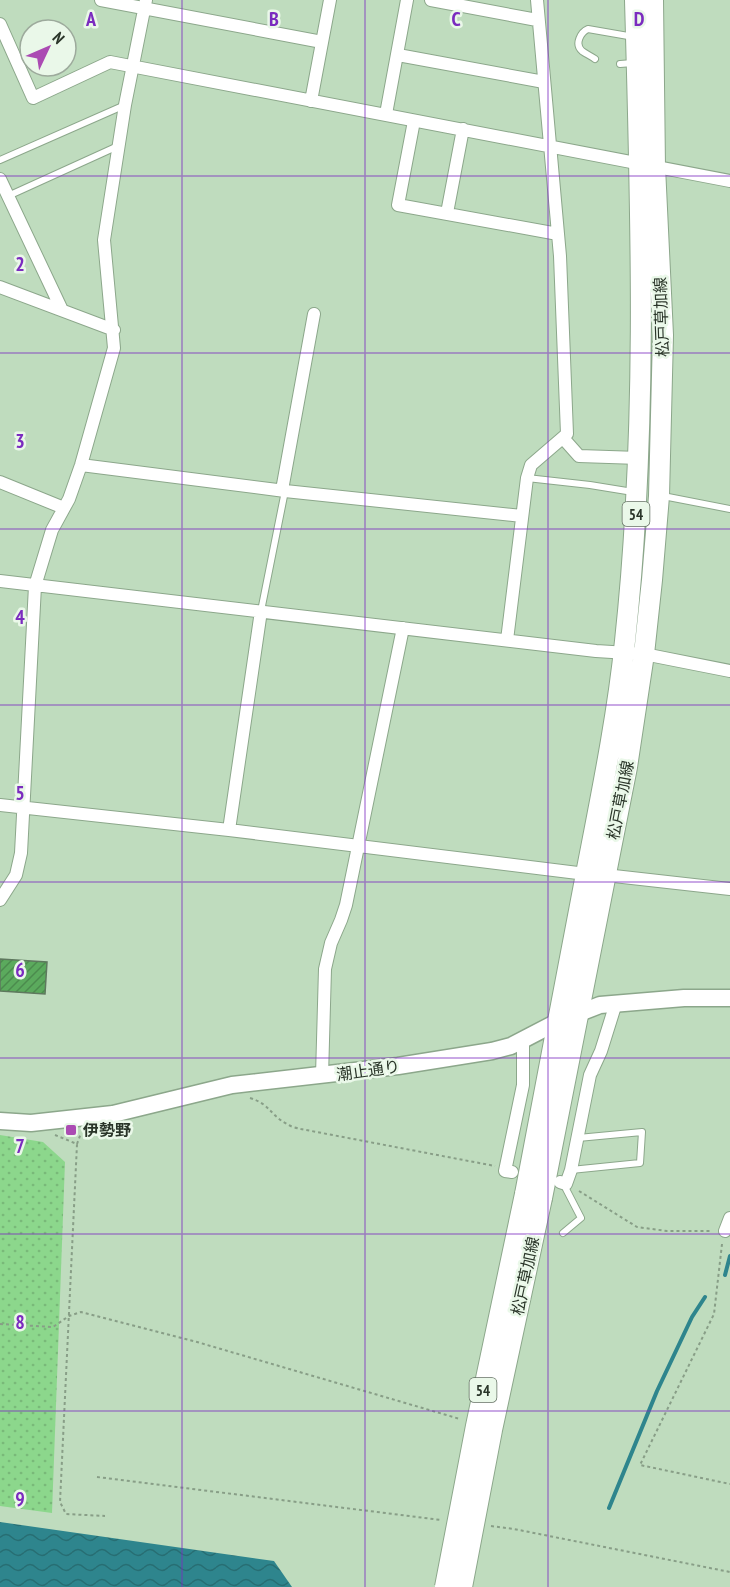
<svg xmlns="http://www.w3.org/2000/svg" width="730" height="1587" viewBox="0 0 730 1587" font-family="'PT Sans Narrow','Noto Sans JP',sans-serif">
	<defs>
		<pattern id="park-dots" width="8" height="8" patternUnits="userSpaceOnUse" patternTransform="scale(1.5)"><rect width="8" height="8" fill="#8cd78c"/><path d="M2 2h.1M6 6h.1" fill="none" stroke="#79b979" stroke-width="1.8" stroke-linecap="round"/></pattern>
		<pattern id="water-waves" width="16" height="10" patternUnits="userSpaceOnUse" patternTransform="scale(1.5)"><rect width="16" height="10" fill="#2e858d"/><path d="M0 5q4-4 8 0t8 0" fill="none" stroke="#276e73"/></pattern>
		<pattern id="building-hatch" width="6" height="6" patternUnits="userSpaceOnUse" patternTransform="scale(1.5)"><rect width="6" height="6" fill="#5baa5d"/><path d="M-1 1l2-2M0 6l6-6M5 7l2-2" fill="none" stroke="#4b8b4d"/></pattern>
	</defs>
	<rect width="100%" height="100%" fill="#bfdcbe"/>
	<path fill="url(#park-dots)" d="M0 1135 43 1142 65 1162 52 1513 0 1506Z"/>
	<path fill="url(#water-waves)" d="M0 1522 274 1561 292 1587H0Z"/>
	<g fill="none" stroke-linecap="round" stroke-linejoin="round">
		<path stroke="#2e858d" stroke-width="4" d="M725 1275 730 1256
			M609 1508 657 1391 692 1317 705 1297"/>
	</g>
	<path fill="url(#building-hatch)" stroke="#5e785e" stroke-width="1.5" d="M0 959 47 962 45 994 0 991Z"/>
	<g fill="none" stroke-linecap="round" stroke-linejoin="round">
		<defs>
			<path id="lane" d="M595 59C591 56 586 54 582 51 574 44 581 32 588 29L634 37
				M620 64 633 63
				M0 160 125 105
				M8 196 118 146
				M527 478 590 485 633 492
				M663 496 730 509
				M261 611 285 491
				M571 1170 640 1163 642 1132 578 1138
				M563 1233 581 1218 566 1189V1184"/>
			<path id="street" d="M101 0 322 42
				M431 0 537 20
				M0 24 33 98 110 62 730 181
				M398 55 544 82
				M311 101 330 0
				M386 114 407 0
				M414 121 398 205 558 234
				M0 179 62 310
				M447 213 463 129
				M0 287 114 330
				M563 438 579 456 639 458
				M81 465 285 491 522 516
				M0 482 64 508
				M282 490 314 314
				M0 581 596 651 644 654 730 671
				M507 640 527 478 531 465 567 434 560 256 537 0
				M0 805 229 830 586 874
				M229 830 261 611
				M605 875 730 889
				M0 900 16 875 21 853 35 586 52 530 69 499 81 465 114 348 104 240 125 105 146 0
				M322 1076 325 969 331 943 341 920 346 905 403 628
				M512 1172 505 1171 523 1085V1040
				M560 1182 566 1184 571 1170 590 1075 601 1051 616 1003
				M725 1231 730 1218"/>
			<path id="secondary" d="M0 1121 31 1123 113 1114 232 1085 398 1066 492 1051 511 1046 559 1021 600 1005 684 998H730"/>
			<path id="primary" d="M525 1194C546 1088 566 981 586 874 601 796 617 719 625 641 648 428 641 214 635 0
				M542 1198 627 767 644 654 652 580 659 496 663 335 655 167 653 0"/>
		</defs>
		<use href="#lane" stroke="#8ca78b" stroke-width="8"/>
		<use href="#street" stroke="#8ca78b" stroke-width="14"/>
		<use href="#secondary" stroke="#8ca78b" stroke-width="19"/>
		<use href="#primary" stroke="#8ca78b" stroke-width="22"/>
		<path stroke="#889e87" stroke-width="2" stroke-dasharray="3 3" stroke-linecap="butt" d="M250 1098C270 1104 271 1116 287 1124 291 1127 297 1128 301 1129L495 1166
			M55 1135 77 1144 60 1502 66 1514 105 1516
			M77 1144 81 1133
			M579 1191 637 1227 667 1231H712
			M722 1244 714 1314 640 1465 730 1484
			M0 1324 53 1327 69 1316 81 1312 197 1342 460 1419
			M97 1477 441 1520
			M491 1526 514 1529 730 1572"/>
		<use href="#lane" stroke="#fff" stroke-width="6"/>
		<use href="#street" stroke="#fff" stroke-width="12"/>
		<use href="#secondary" stroke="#fff" stroke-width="16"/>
		<use href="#primary" stroke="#fff" stroke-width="20"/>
		<defs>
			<path id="primary-bridge" d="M445 1587 476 1426 525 1194
				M462 1587 492 1430 542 1198"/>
		</defs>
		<use href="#primary-bridge" stroke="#8ca78b" stroke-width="22" stroke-linecap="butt"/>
		<use href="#primary-bridge" stroke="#fff" stroke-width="20"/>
	</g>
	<path fill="none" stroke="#7b2cbf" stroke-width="1.5" stroke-opacity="0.55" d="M182 0V1587M365 0V1587M548 0V1587M0 176H730M0 353H730M0 529H730M0 705H730M0 882H730M0 1058H730M0 1234H730M0 1411H730"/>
	<rect fill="#ab4bb3" stroke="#eaf8e9" stroke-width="2" x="65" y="1124" width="12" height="12" rx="3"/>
	<g text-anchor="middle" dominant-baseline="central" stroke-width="5" stroke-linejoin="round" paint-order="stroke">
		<g fill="#eaf8e9" stroke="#647063" stroke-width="1.5">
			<rect x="622.5" y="502" width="27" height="24" rx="4.5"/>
			<rect x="469.5" y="1378" width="27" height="24" rx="4.5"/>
		</g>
		<g font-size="15" font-weight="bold" fill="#2a3529">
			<text x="636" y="514">54</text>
			<text x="483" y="1390">54</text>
		</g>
		<g font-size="16" fill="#2a3529" stroke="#eaf8e9">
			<text transform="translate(661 317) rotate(-92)">松戸草加線</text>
			<text transform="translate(620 800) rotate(-79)">松戸草加線</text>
			<text transform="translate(368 1070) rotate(-8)">潮止通り</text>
			<text transform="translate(525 1276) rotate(-78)">松戸草加線</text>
		</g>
		<g font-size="16" font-weight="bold" fill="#2a3529" stroke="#eaf8e9" text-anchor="start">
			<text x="83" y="1130">伊勢野</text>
		</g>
	</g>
	<g font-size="20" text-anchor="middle" font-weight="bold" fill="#7b2cbf" stroke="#eaf8e9" stroke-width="5" stroke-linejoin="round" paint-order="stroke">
		<text x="91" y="26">A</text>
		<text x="274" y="26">B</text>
		<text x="456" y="26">C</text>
		<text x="639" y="26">D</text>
		<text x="20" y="271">2</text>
		<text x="20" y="448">3</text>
		<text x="20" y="624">4</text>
		<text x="20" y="800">5</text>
		<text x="20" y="977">6</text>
		<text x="20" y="1153">7</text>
		<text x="20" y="1329">8</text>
		<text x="20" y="1506">9</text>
	</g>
	<g transform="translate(48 48) rotate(46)"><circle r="28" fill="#eaf8e9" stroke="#9daa9c" stroke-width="1.5"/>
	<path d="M0-4.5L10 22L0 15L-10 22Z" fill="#ab4bb3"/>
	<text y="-9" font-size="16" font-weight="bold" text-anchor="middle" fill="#2a3529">N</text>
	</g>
</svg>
